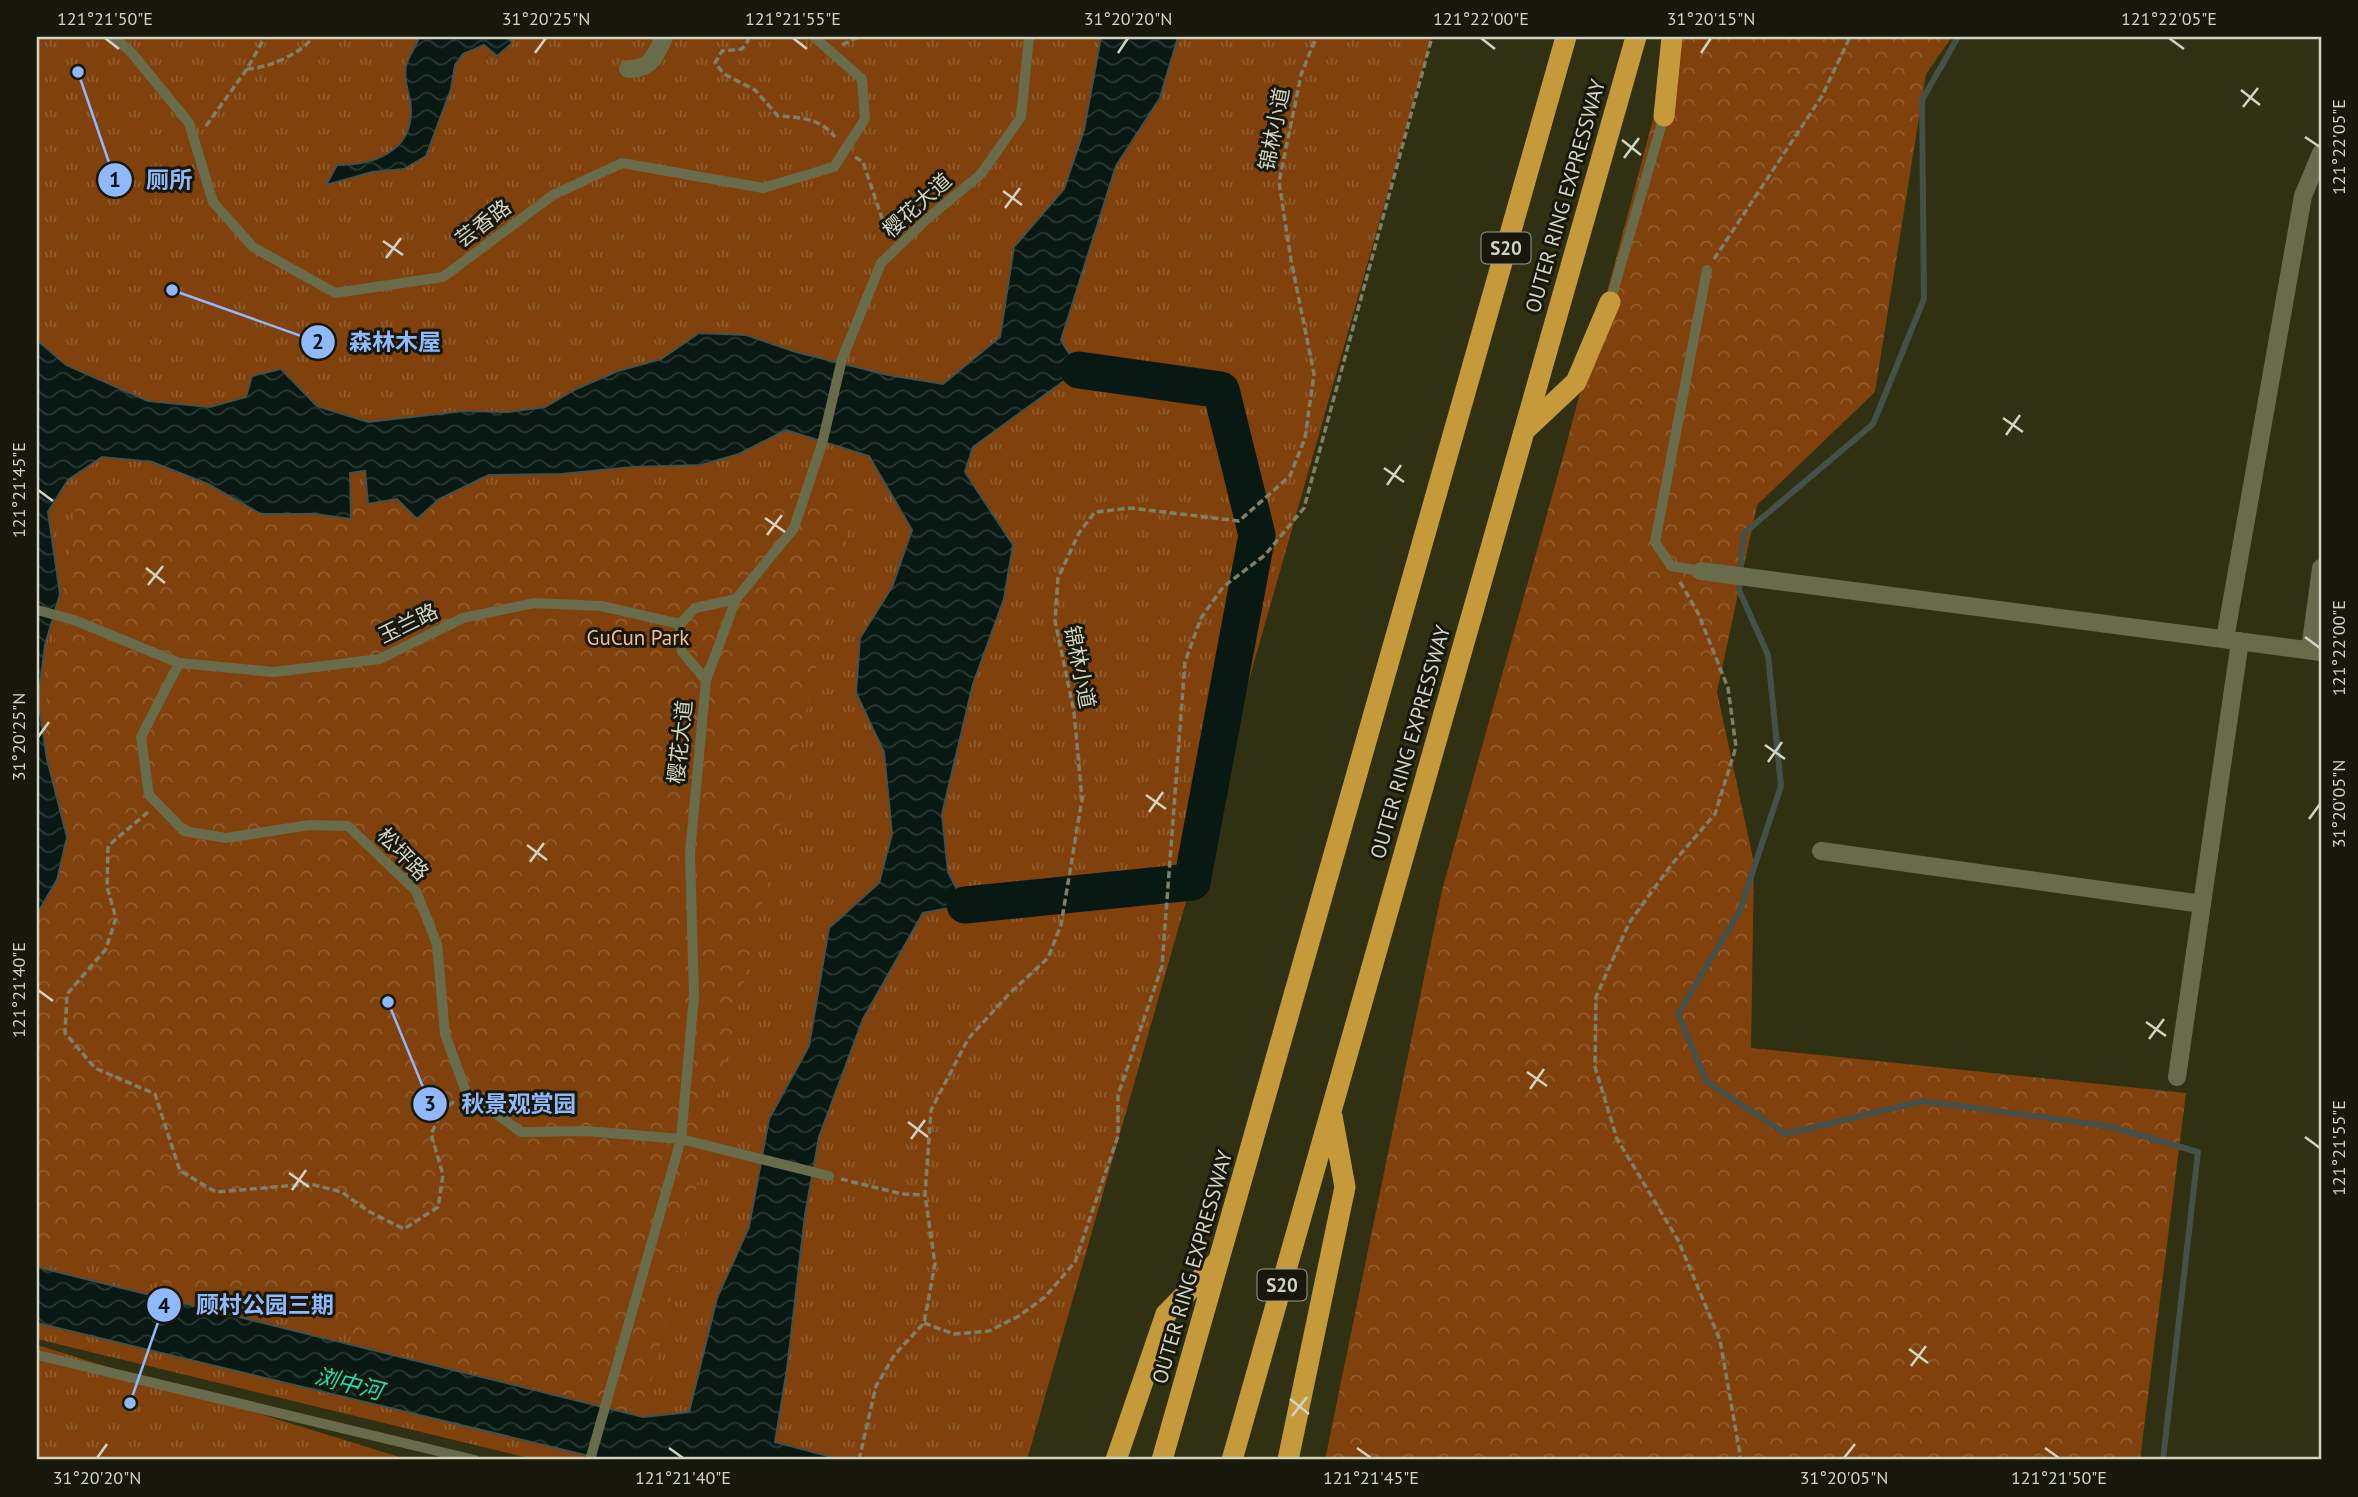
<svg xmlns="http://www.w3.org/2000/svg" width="2358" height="1497" viewBox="0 0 2358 1497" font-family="'PT Sans','Noto Sans SC',sans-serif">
	<defs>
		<pattern id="grass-tufts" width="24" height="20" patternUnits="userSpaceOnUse" patternTransform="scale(1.75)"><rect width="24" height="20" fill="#80410c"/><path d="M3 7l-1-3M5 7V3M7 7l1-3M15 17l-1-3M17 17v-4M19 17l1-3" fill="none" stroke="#915c2e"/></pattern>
		<pattern id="forest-crowns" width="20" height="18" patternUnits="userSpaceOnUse" patternTransform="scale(1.75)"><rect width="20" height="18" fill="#80410c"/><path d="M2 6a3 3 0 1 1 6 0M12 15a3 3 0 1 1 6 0" fill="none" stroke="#915c2e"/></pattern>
		<pattern id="water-waves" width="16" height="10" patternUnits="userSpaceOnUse" patternTransform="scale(1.75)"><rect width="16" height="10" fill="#081813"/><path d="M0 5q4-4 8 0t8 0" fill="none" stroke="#2b3934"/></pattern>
	</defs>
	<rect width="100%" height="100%" fill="#2f3112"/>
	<path fill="url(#grass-tufts)" d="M37 37H1432L1027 1460H537L37 1339Z
		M37 1345 409 1460H37Z"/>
	<path fill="url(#forest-crowns)" d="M1675 37H1952L1926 74 1875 392 1757 505 1717 692 1754 863 1751 1048 2186 1093 2140 1460H1325L1442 890 1564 453Z
		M858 488 643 1417 37 1247V758L78 491Z"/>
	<path fill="url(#water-waves)" stroke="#455048" stroke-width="2" d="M419 37H508L512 43 497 56 484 45 463 54 455 65 451 89 426 156 404 169 372 172 326 185 337 165C371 165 412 153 411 110 411 95 403 83 406 66 408 56 417 46 419 37Z
		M1101 37H1178L1160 98 1116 166 1061 340 1079 370 973 447 965 472 1013 545 1004 599 973 684 942 814 948 872 965 905 923 913 863 1019 819 1137 805 1215 787 1369 775 1442 843 1460H606L37 1323V1267L643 1417 689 1412 717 1298 749 1227 769 1119 809 1046 829 928 879 883 892 834 884 752 856 693 860 638 892 587 912 530 869 456 786 430 739 454 701 465 633 467 561 474 489 475 439 499 417 519 397 499 368 504 365 471 350 473 351 519 314 514H261L208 484 152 462 102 457 68 480 48 512 60 594 45 645 38 700 47 759 67 837 57 880 37 914V334L38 341 66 365 148 401 210 407 246 397 252 376 281 369 317 406 368 422 464 411 508 412 545 407 576 389 618 371 661 359 699 333 746 335 796 352 888 375 943 384 1000 337 1014 247 1064 189 1084 130Z"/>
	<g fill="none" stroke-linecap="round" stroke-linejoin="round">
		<path stroke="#455048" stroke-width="6" d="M1958 37 1922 100 1924 299 1873 424 1743 534 1739 590 1768 655 1781 786 1740 910 1678 1014 1706 1081 1786 1134 1923 1101 2108 1126 2198 1152 2163 1460"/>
		<path stroke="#081813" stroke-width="37" d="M965 905 1192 882 1257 535 1221 390 1079 370"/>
		<path stroke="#7e8067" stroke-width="3.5" stroke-dasharray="7 3.5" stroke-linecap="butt" d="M747 37 748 41 742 49 722 51 715 63 724 74 755 90 778 116C800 117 821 119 835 137
			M842 45 858 37
			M247 69C268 68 301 54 313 37
			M206 126 247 69 265 37
			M855 157 863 162 888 236
			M1714 259 1822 96 1850 37
			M1680 582 1698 613 1728 688 1736 747 1715 814 1672 864 1629 923 1596 997 1595 1067 1617 1139 1678 1240 1720 1340 1741 1460
			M148 812 108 846 107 887 116 918 106 949 67 994 65 1033 95 1068 155 1094 180 1171 216 1192 310 1184 342 1192 368 1211 404 1229 438 1207 443 1175 431 1134 443 1110 456 1100
			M841 1179 902 1194 925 1195 931 1110 968 1039 1010 993 1048 958 1061 925 1082 799 1074 712 1055 621 1058 578 1079 533 1095 512 1131 508 1239 521 1290 476 1305 438 1314 374 1291 260 1279 182 1301 75 1316 37
			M924 1323 954 1334 989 1331 1019 1316 1045 1297 1075 1262 1118 1136V1095L1162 966 1185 662 1201 618 1223 587 1265 555 1304 508 1432 37
			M859 1460 876 1386 895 1354 924 1323 935 1264 925 1195"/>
		<path stroke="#686c4b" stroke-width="10" d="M113 37 131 52 189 123 213 202 253 247 335 293 443 277 553 195 622 163 763 188 834 167 865 119 862 79 814 37
			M1610 302 1664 116
			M1701 571 1671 566 1655 542 1707 270
			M37 610 74 620 179 663 274 672 380 659 463 618 534 603 601 606 680 624
			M179 663 141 737 149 795 184 831 226 838 310 825 348 826 416 891 437 944 445 1034 466 1092 521 1132 586 1131 681 1139 829 1176
			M706 680 736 599
			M37 1355 475 1460
			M590 1460 681 1139 694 997 690 853 706 680 682 652 680 624 695 608 736 599 794 528 822 444 842 359 881 263 928 218 981 174 1021 117 1029 37"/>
		<path stroke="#686c4b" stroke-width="18" d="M628 69C650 69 654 58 663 40L661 37
			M1701 571 2321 652
			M2225 639 2303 196 2321 153
			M2310 650 2321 568
			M1821 851 2202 904
			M2177 1077 2240 641"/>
		<path stroke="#c69a3a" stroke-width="21" d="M1664 116 1672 37
			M1526 429 1576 382 1610 302
			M1116 1460 1166 1314 1218 1261
			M1162 1460 1566 37
			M1232 1460 1636 37
			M1288 1460 1345 1187 1332 1116"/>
	</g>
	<path fill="none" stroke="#d2d4c2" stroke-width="2.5" d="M105 38 119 49M793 38 807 49M1481 38 1495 49M2169 38 2184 49M535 53 546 38M1118 53 1128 38M1701 53 1711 38M2241 90 2260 105M2243 107 2258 88M2305 137 2320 147M1622 140 1641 155M1624 158 1639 138M1003 191 1022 205M1005 208 1020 188M383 241 403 255M386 258 401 238M2003 418 2023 432M2006 435 2020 415M1384 468 1404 482M1387 485 1401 465M38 490 53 501M765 518 785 532M767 535 782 515M146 568 165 583M148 585 163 566M2305 637 2320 648M38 737 49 722M1765 745 1785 759M1768 762 1782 742M1146 795 1166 809M1149 812 1163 792M2309 819 2320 804M527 845 547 860M530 862 544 843M38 990 53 1001M2146 1022 2166 1036M2149 1039 2164 1019M1527 1072 1547 1086M1530 1089 1544 1069M908 1122 928 1137M2305 1137 2320 1148M911 1139 925 1120M289 1173 309 1187M292 1190 306 1170M1909 1349 1928 1363M1911 1366 1926 1346M1290 1399 1309 1414M1292 1416 1307 1397M669 1448 683 1458M1357 1448 1371 1458M2045 1448 2059 1458M97 1458 107 1444M1844 1458 1855 1444"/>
	<g text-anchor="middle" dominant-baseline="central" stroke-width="6" stroke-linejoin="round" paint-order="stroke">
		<g fill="#17180b" stroke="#9a9c8b" stroke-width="2">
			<rect x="1481.5" y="232.5" width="49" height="31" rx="5"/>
			<rect x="1257.5" y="1269.5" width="49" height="31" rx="5"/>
		</g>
		<g font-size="19" font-weight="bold" fill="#d2d4c2">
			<text x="1506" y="248">S20</text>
			<text x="1282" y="1285">S20</text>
		</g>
		<g font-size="21" fill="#d2d4c2" stroke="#17180b">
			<text transform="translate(1274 129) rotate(-79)">锦林小道</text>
			<text transform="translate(1565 196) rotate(-74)">OUTER RING EXPRESSWAY</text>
			<text transform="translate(917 205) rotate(-42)">樱花大道</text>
			<text transform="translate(483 223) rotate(-37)">芸香路</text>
			<text transform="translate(408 623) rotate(-26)">玉兰路</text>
			<text transform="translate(1080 667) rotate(79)">锦林小道</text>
			<text transform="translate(680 742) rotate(-84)">樱花大道</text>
			<text transform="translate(1410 742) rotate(-74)">OUTER RING EXPRESSWAY</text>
			<text transform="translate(403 854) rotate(46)">松坪路</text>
			<text transform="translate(1192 1267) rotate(-74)">OUTER RING EXPRESSWAY</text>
		</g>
		<g font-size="21" fill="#faba92" stroke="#17180b">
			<text x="638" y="637">GuCun Park</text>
		</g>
		<g font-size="23" font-style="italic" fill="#1dddb3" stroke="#17180b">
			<text transform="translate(349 1383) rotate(14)">浏中河</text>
		</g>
	</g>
	<path fill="none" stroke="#8fb8fd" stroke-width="2.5" d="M78 72L115 180M172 290L318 342M388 1002L430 1104M130 1403L164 1305"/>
	<g fill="#8fb8fd" stroke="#17180b" stroke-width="2.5">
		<circle cx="78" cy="72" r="7"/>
		<circle cx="172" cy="290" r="7"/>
		<circle cx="388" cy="1002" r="7"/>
		<circle cx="130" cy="1403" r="7"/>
		<circle cx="115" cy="180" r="18"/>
		<circle cx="318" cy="342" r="18"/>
		<circle cx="430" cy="1104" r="18"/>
		<circle cx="164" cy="1305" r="18"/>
	</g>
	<g font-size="21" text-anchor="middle" font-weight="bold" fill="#111">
		<text x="115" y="187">1</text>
		<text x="318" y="349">2</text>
		<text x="430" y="1111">3</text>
		<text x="164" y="1313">4</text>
	</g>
	<g font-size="23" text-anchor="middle" font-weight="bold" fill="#8fb8fd" stroke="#17180b" stroke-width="6" stroke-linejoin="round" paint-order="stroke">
		<text x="169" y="188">厕所</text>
		<text x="395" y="350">森林木屋</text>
		<text x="519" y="1112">秋景观赏园</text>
		<text x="265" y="1313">顾村公园三期</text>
	</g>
	<rect width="2358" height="1497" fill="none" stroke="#17180b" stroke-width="77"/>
	<rect x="38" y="38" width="2282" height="1420" fill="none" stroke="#d2d4c2" stroke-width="2.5"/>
	<g font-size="18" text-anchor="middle" fill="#d2d4c2">
		<text x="105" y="25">121°21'50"E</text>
		<text x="546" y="25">31°20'25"N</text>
		<text x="793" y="25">121°21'55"E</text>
		<text x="1128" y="25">31°20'20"N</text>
		<text x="1481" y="25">121°22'00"E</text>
		<text x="1711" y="25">31°20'15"N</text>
		<text x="2169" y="25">121°22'05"E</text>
		<text transform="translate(2339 147) rotate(-90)" y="6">121°22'05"E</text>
		<text transform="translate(19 490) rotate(-90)" y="6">121°21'45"E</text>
		<text transform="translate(2339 648) rotate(-90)" y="6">121°22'00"E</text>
		<text transform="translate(19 737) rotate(-90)" y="6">31°20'25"N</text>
		<text transform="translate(2339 804) rotate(-90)" y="6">31°20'05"N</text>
		<text transform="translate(19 990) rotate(-90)" y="6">121°21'40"E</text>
		<text transform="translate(2339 1148) rotate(-90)" y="6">121°21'55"E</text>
		<text x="97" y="1484">31°20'20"N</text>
		<text x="683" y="1484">121°21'40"E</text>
		<text x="1371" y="1484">121°21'45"E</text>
		<text x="1844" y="1484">31°20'05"N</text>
		<text x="2059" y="1484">121°21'50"E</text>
	</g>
</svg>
